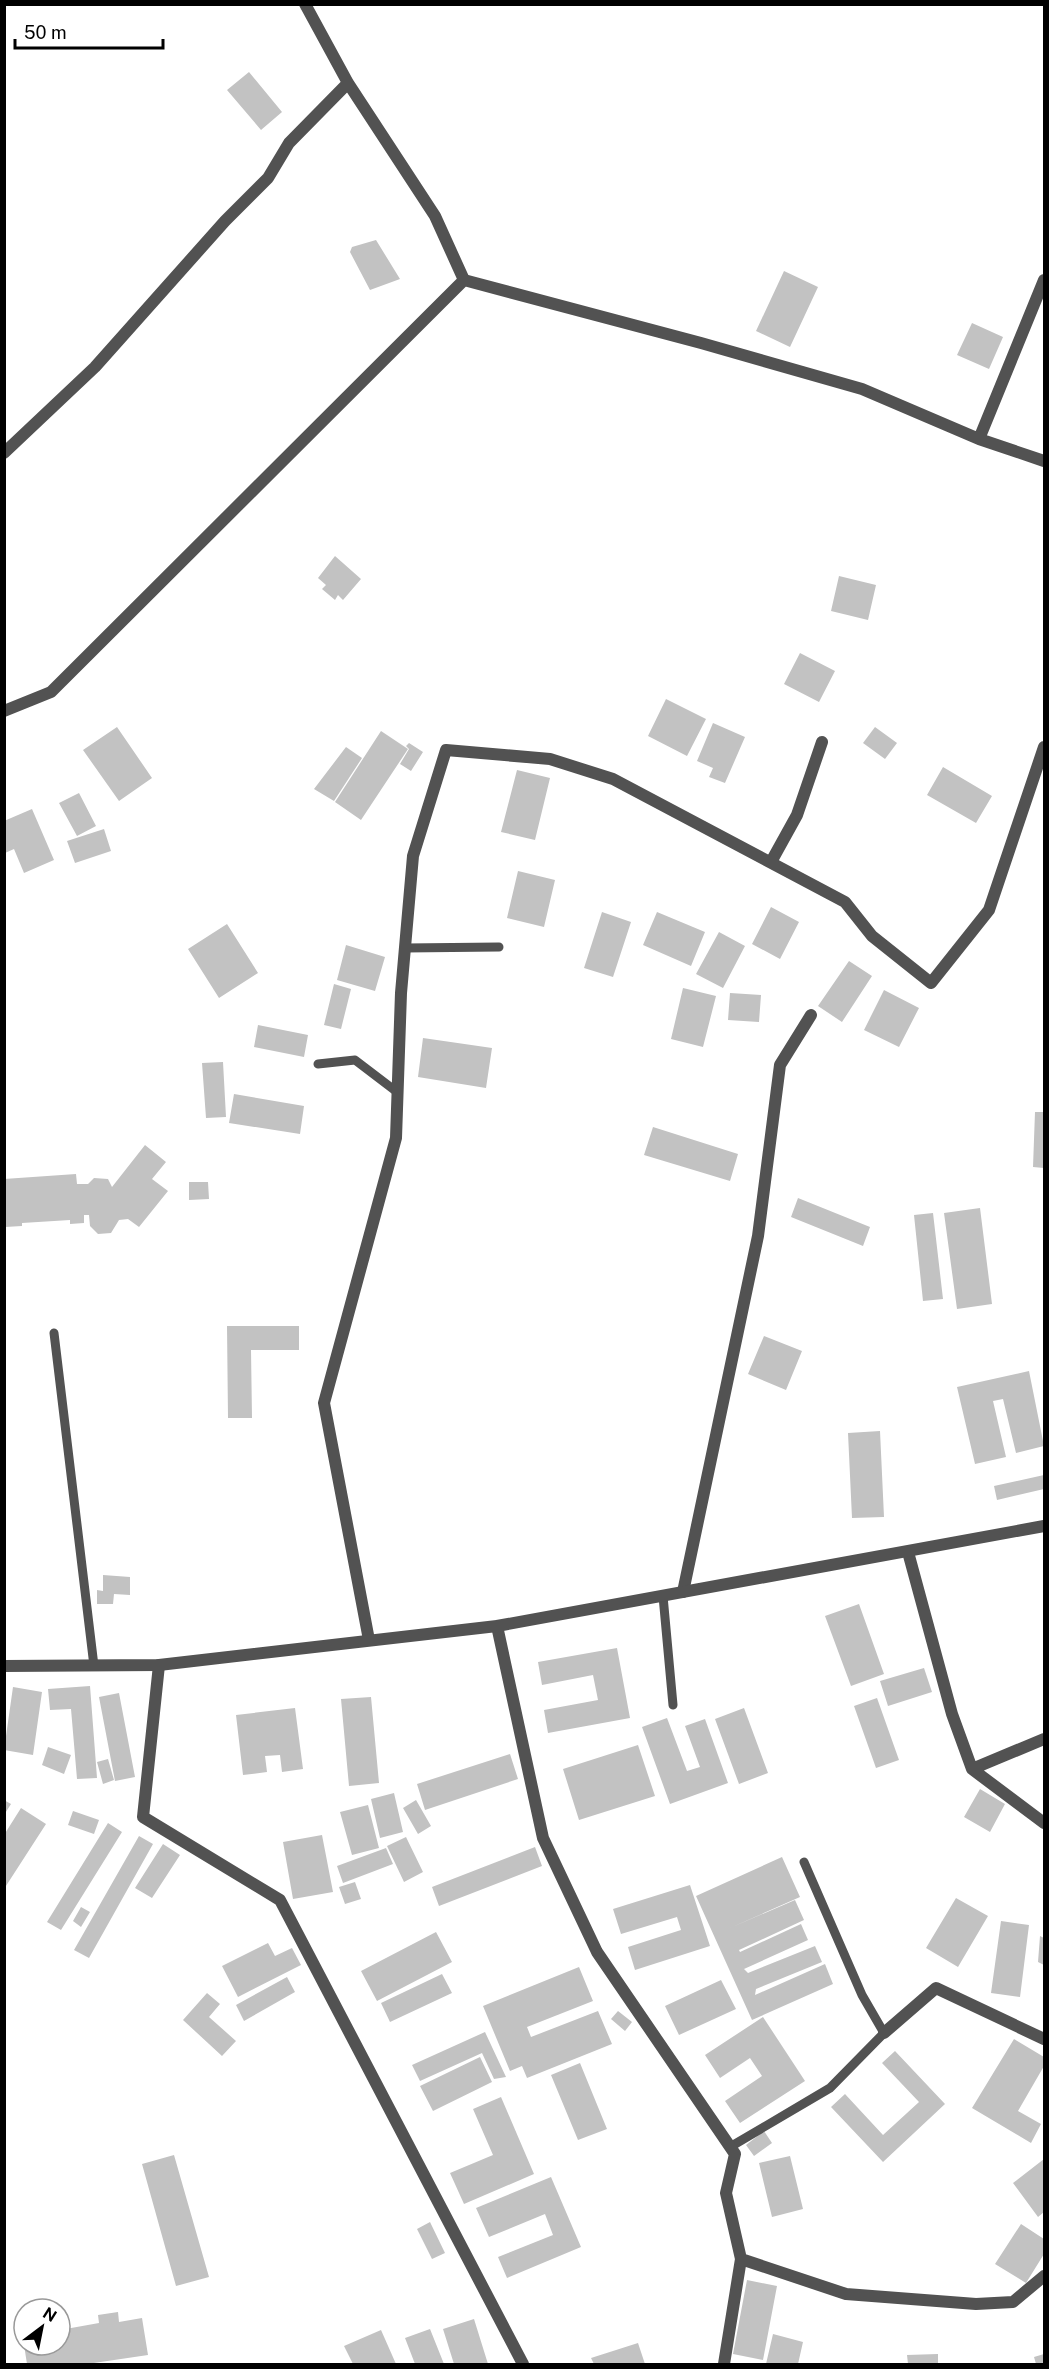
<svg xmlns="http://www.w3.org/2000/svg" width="1049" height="2369" viewBox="0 0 1049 2369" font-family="'Public Sans',sans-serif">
	<rect width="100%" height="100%" fill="#fff"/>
	<path fill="#c2c2c2" d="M249 72 282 112 261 130 227 90Z
		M376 240 400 279 370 290 350 252 352 247Z
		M784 271 818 287 790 347 756 331Z
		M972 323 1003 337 989 369 957 355Z
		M335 556 361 579 343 600 338 595 335 600 322 589 326 585 318 578Z
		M839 576 876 585 868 620 831 611Z
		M800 653 835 671 819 702 784 684Z
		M666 699 706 719 687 756 648 736Z
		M713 723 745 737 725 783 709 777 713 768 697 761Z
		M117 727 152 778 119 801 83 750Z
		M875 727 897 743 885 759 863 743Z
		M381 731 408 749 361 820 335 802Z
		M409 743 423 752 411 771 400 764 409 749 406 746Z
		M346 747 362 758 334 801 314 789Z
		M943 767 992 796 976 823 927 795Z
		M517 770 550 778 535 840 501 832Z
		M79 793 96 826 77 836 59 803Z
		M32 809 54 860 24 873 14 849 5 853 4 821Z
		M104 829 111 851 75 863 67 841Z
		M518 871 555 880 544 927 507 918Z
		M771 907 799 922 780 959 752 944Z
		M602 912 631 922 613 977 584 968Z
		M657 912 705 932 691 966 643 945Z
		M227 924 258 973 219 998 188 949Z
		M719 932 745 946 723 988 696 974Z
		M346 945 385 957 375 991 337 980Z
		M849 961 872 976 842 1022 818 1006Z
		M334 984 351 989 341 1029 324 1025Z
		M683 988 716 996 703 1047 671 1039Z
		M884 990 919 1008 899 1047 864 1030Z
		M730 993 761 995 759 1022 728 1020Z
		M258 1025 308 1035 304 1057 254 1047Z
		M423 1038 492 1048 486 1088 418 1077Z
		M223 1062 226 1117 206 1118 202 1063Z
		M234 1094 304 1106 300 1134 229 1123Z
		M1035 1112H1044V1168L1033 1167Z
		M653 1127 738 1154 730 1181 644 1155Z
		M145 1145 166 1162 152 1179 168 1191 139 1227 128 1219 119 1220 111 1233 98 1234 90 1226 89 1215H84V1223L70 1224V1220L22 1223V1226L5 1227 4 1179 76 1174 77 1184H88L94 1178 108 1179 112 1187Z
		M189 1182H208L209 1199 189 1200Z
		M798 1198 870 1227 863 1246 791 1217Z
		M980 1208 992 1304 957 1309 944 1213Z
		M933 1213 943 1299 923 1301 914 1215Z
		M227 1326H299V1350H251L252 1418H228Z
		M764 1336 802 1351 786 1390 748 1374Z
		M1029 1371 1044 1446 1016 1453 1003 1399 993 1401 1006 1457 975 1464 957 1387Z
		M880 1431 884 1517 852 1518 848 1433Z
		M1044 1475V1489L997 1500 994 1486Z
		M103 1575 130 1577V1595L114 1594 113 1604H97V1590L103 1591Z
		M859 1604 884 1674 851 1686 825 1616Z
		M617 1648 630 1718 548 1733 544 1710 598 1700 593 1675 542 1685 538 1662Z
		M924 1668 932 1692 888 1706 880 1681Z
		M90 1686 97 1778 77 1779 71 1709 50 1710 48 1689Z
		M13 1687 42 1692 33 1755 4 1750Z
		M119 1693 135 1777 115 1781 99 1697Z
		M371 1697 379 1783 349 1786 341 1699Z
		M877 1698 899 1760 876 1768 854 1706Z
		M295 1708 303 1769 282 1772 280 1755 265 1756 267 1772 243 1775 236 1715Z
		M744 1708 768 1773 739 1784 715 1719Z
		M667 1718 687 1771 700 1767 685 1726 705 1719 728 1783 670 1804 642 1727Z
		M638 1745 655 1796 579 1820 563 1769Z
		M48 1747 71 1755 64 1774 42 1765Z
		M510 1754 518 1779 425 1810 417 1784Z
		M108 1759 114 1780 103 1784 97 1762Z
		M980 1789 1005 1804 990 1832 964 1817Z
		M394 1793 403 1832 380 1838 371 1799Z
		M4 1800 11 1804 4 1815Z
		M416 1800 431 1826 418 1834 403 1808Z
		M368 1805 379 1848 352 1855 340 1812Z
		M21 1808 46 1824 4 1889V1835Z
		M73 1811 99 1820 94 1834 68 1825Z
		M108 1823 122 1832 61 1930 47 1922Z
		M322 1835 333 1892 293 1899 283 1842Z
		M139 1836 153 1844 89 1958 74 1950Z
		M406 1837 423 1872 404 1882 387 1846Z
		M163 1844 180 1855 152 1898 135 1888Z
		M535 1847 542 1866 439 1906 432 1887Z
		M386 1848 393 1864 343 1883 337 1866Z
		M782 1857 800 1897 730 1928 795 1900 804 1920 739 1950 740 1952 801 1924 808 1940 744 1969 748 1973 815 1946 822 1962 756 1989 755 1995 825 1964 833 1984 752 2020 696 1896Z
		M355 1882 361 1899 345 1904 339 1887Z
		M690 1885 710 1946 635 1970 628 1947 681 1930 677 1917 621 1934 613 1909Z
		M956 1898 988 1916 958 1967 926 1948Z
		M81 1907 90 1912 81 1927 73 1921Z
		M1001 1921 1029 1925 1020 1997 991 1993Z
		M436 1932 452 1962 377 2001 361 1971Z
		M1040 1936 1044 1938V1965L1038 1962Z
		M268 1943 275 1956 292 1948 301 1965 238 1997 222 1966Z
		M579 1967 593 2001 527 2027 531 2037 598 2011 612 2044 527 2078 522 2066 510 2071 483 2006Z
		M442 1974 452 1993 390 2022 381 2003Z
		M287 1977 295 1992 244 2021 236 2005Z
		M721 1980 736 2009 679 2035 665 2006Z
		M207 1993 220 2004 209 2017 236 2041 222 2056 183 2020Z
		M618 2011 632 2022 625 2031 611 2019Z
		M763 2017 805 2081 740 2123 725 2101 762 2076 750 2058 720 2078 705 2055Z
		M485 2032 506 2077 494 2079 482 2053 420 2081 412 2065Z
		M1014 2039 1044 2057V2066L1018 2111 1041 2124 1031 2143 972 2108Z
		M895 2051 945 2104 883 2162 831 2107 845 2094 883 2135 919 2102 882 2063Z
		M480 2057 492 2082 433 2111 420 2086Z
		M580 2063 607 2129 578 2140 551 2075Z
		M501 2097 534 2174 464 2204 450 2173 493 2155 473 2109Z
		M764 2131 772 2143 754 2156 746 2145Z
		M174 2155 209 2277 176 2286 142 2164Z
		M790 2156 803 2209 772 2217 759 2163Z
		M1044 2159V2212L1038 2217 1013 2183Z
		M551 2177 581 2247 507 2278 498 2257 553 2235 545 2214 489 2237 476 2208Z
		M430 2222 445 2253 432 2259 417 2229Z
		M1021 2224 1044 2239V2254L1026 2283 995 2264Z
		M747 2280 777 2286 763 2360 733 2354Z
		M118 2312 119 2322 142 2318 148 2355 87 2364H27L24 2345H60V2330L99 2323 98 2315Z
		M474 2319 488 2364H454L443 2329Z
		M430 2329 444 2364H415L405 2338Z
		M381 2330 396 2364H353L344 2346Z
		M773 2334 803 2342 798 2364H766Z
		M638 2343 645 2364H594L591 2358Z
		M938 2354V2364H908L907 2355Z
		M1044 2354V2364H1036L1034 2357Z"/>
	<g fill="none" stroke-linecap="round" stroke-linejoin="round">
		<path stroke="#525252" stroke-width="9" d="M405 948 499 947
			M318 1064 355 1060 397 1092
			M54 1333 94 1666
			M663 1596 673 1705
			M730 2147 830 2088 884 2033 862 1995 804 1862"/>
		<path stroke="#525252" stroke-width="12" d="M305 4 348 83 435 216 464 280
			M979 439 1044 280
			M4 453 95 367 225 221 268 178 289 143 348 83
			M4 711 51 692 464 280 701 343 862 389 979 439 1044 461
			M771 862 797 815 822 742
			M908 1552 952 1714 972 1769 1044 1823
			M683 1592 758 1236 780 1065 811 1015
			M497 1626 543 1838 597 1952 735 2154 726 2193 741 2259 724 2364
			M369 1640 324 1403 396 1138 401 993 413 856 446 750 550 759 613 779 845 902 872 936 931 983 989 910 1044 747
			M159 1665 143 1817 280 1900 523 2364
			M972 1769 1044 1739
			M884 2033 936 1988 1044 2039
			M741 2259 846 2294 976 2304 1013 2302 1044 2276"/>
		<path stroke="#525252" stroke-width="12" d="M4 1666 159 1665 497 1626 1044 1526"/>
	</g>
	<rect width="1049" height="2369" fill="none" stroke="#000000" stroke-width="12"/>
	<g transform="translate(42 2327) rotate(32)"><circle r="28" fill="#ffffff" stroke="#999999" stroke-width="1.5"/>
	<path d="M0-4.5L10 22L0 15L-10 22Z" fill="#000000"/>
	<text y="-9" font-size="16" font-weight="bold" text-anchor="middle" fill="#000000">N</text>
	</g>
	<path d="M15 39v9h148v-9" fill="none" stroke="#000000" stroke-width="3"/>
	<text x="24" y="39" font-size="18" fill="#000000" stroke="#ffffff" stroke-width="4.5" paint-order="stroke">50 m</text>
</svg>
